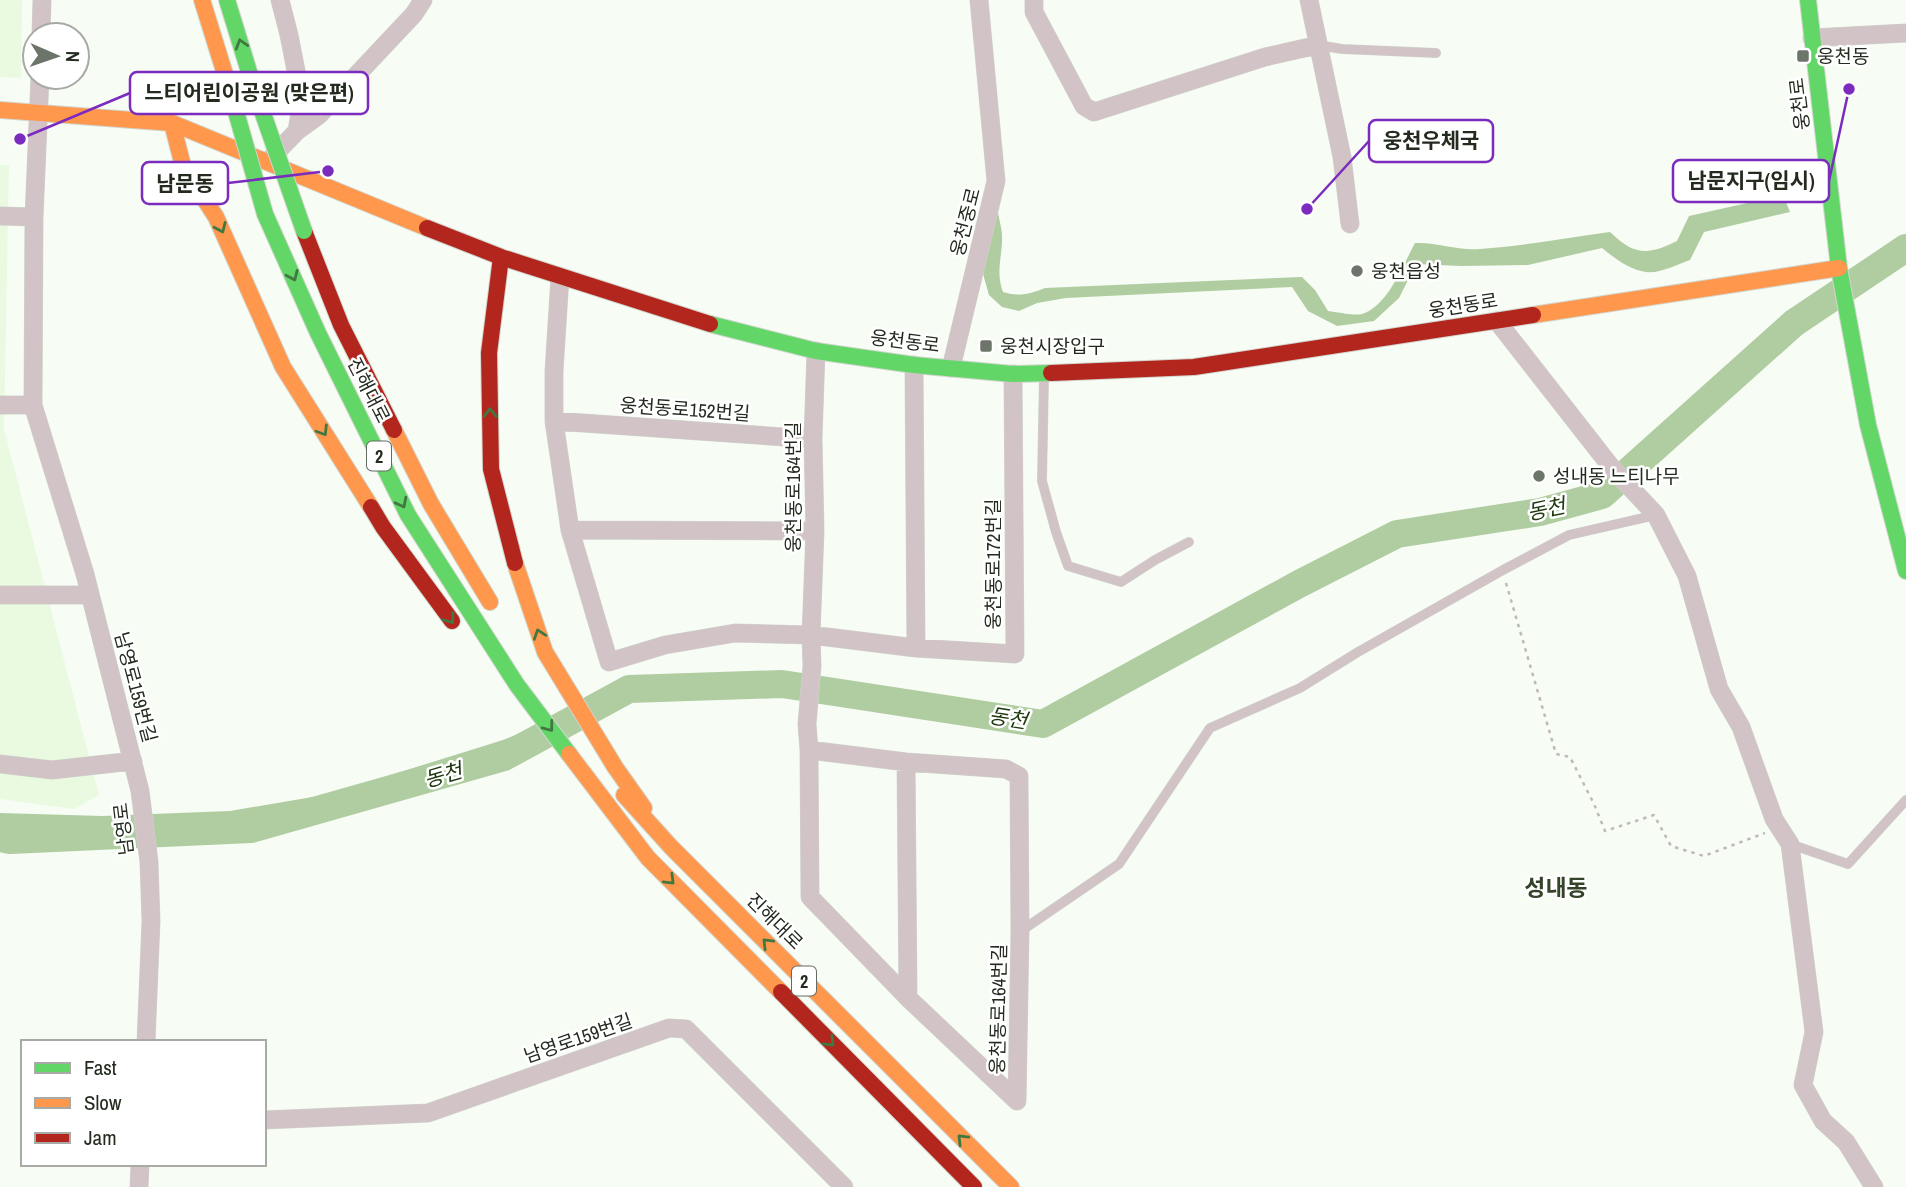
<svg xmlns="http://www.w3.org/2000/svg" width="1906" height="1187" viewBox="0 0 1906 1187" font-family="'Archivo Narrow','Noto Sans KR',sans-serif">
	<rect width="100%" height="100%" fill="#f7fcf4"/>
	<path fill="#eafae1" d="M0 0H22L21 78 0 77Z
		M0 165H9L4 429 99 795 74 809 0 799Z"/>
	<path fill="#b0cca1" d="M1783 195 1790 212 1704 232 1690 260C1678 264 1660 274 1646 272 1630 270 1614 258 1602 248L1528 265 1461 266 1416 264 1399 298 1374 321 1337 326 1308 311 1292 287 1066 298 1037 303 1019 311 1002 307 989 295 983 274 997 206C998 215 1001 225 1002 234 1003 256 995 271 1003 292 1019 297 1030 294 1045 288L1302 277 1315 290 1328 311C1338 312 1353 316 1362 314 1388 306 1403 265 1415 243 1437 242 1458 251 1480 249 1523 246 1567 238 1610 232 1634 255 1647 256 1677 241L1689 216Z
		M629 689 504 757 251 829 0 839V813L102 816 230 811 330 794 503 740Z"/>
	<g fill="none" stroke-linecap="round" stroke-linejoin="round">
		<path stroke="#b0cca1" stroke-width="28" d="M0 838 10 840 251 829 504 757 629 689 782 684 1043 724 1299 584 1397 534 1540 512 1602 495 1794 323 1906 248"/>
		<defs>
			<path id="lane" d="M1318 45 1342 49 1436 53
				M1044 377 1042 481 1056 532 1068 566 1121 582 1155 560 1189 542
				M1790 844 1848 864 1906 800
				M1021 931 1119 864 1210 728 1300 688 1358 652 1503 570 1569 535 1656 515"/>
			<path id="street" d="M280 0 289 35 302 101 297 131
				M1034 0V12L1084 106 1094 112 1265 57 1318 45
				M1309 0 1342 157 1350 224
				M41 35 42 0
				M1812 38 1906 33
				M40 77 34 217 33 405 85 574 140 791 149 862 151 921 146 1042
				M273 156 297 131 319 115 414 14 423 0
				M0 216 34 217
				M560 277 554 371V421L570 530 609 662 665 645 735 633 811 635 916 648 1015 654 1013 374
				M1497 321 1612 468 1656 515 1687 576 1719 689 1741 727 1774 819 1790 844 1814 1032 1803 1085 1823 1121 1846 1142 1874 1187
				M914 365 916 648
				M951 368 996 181 979 0
				M0 405H33
				M554 421 813 439
				M570 530 815 531
				M0 595H90
				M809 750 906 762 1006 769 1019 776 1020 932 1017 1101 908 998 810 897 809 750 807 724 812 666 811 635 815 531 813 439 816 351
				M906 762 908 998
				M0 764 52 770 133 761
				M264 1120 428 1113 669 1028 686 1029 844 1187
				M139 1187 140 1164"/>
			<path id="fast" d="M227 0 254 88
				M1808 0 1839 268 1868 425 1906 571
				M265 214 318 333 408 515 517 685 569 754
				M710 324 816 351 914 365 1013 374 1051 373"/>
			<path id="slow" d="M202 0 229 87
				M0 110 172 123 427 228
				M172 123 183 166 216 217 283 367 371 507
				M1533 315 1839 268
				M394 430 431 504 490 602
				M515 563 545 652 615 767 644 808
				M569 754 648 858 781 992
				M624 795 671 847 1011 1187"/>
			<path id="jam" d="M427 228 501 257 710 324
				M304 231 341 325 394 430
				M501 257 489 353 491 469 515 563
				M1051 373 1194 367 1533 315
				M371 507 383 527 452 621
				M781 992 974 1187"/>
		</defs>
		<use href="#lane" stroke="#d1d6ce" stroke-width="10"/>
		<use href="#street" stroke="#d1d6ce" stroke-width="19"/>
		<use href="#fast" stroke="#d1d6ce" stroke-width="18"/>
		<use href="#slow" stroke="#d1d6ce" stroke-width="18"/>
		<use href="#jam" stroke="#d1d6ce" stroke-width="18"/>
		<path stroke="#c1b8b9" stroke-width="2.5" stroke-dasharray="3.5 5" stroke-linecap="butt" d="M1506 583 1556 754 1570 757 1594 804 1605 831 1654 815 1671 846 1704 856 1765 833"/>
		<use href="#lane" stroke="#d2c3c7" stroke-width="9"/>
		<use href="#street" stroke="#d2c3c7" stroke-width="18"/>
		<use href="#fast" stroke="#63d668" stroke-width="16"/>
		<use href="#slow" stroke="#ff974d" stroke-width="16"/>
		<use href="#jam" stroke="#b3261e" stroke-width="16"/>
		<defs>
			<path id="fast-bridge" d="M229 87 265 214
				M254 88 304 231"/>
		</defs>
		<use href="#fast-bridge" stroke="#d1d6ce" stroke-width="18" stroke-linecap="butt"/>
		<use href="#fast-bridge" stroke="#63d668" stroke-width="16"/>
	</g>
	<defs><path id="oneway-chevron" d="M-2-3.5L2.5 0L-2 3.5" fill="none" stroke-width="1.6" stroke-linecap="round" stroke-linejoin="round" transform="scale(1.75)"/></defs>
	<g stroke="#407840">
		<use href="#oneway-chevron" transform="translate(241 44) rotate(-107)"/>
		<use href="#oneway-chevron" transform="translate(221 228) rotate(66)"/>
		<use href="#oneway-chevron" transform="translate(293 276) rotate(66)"/>
		<use href="#oneway-chevron" transform="translate(490 413) rotate(-91)"/>
		<use href="#oneway-chevron" transform="translate(323 431) rotate(58)"/>
		<use href="#oneway-chevron" transform="translate(402 503) rotate(63)"/>
		<use href="#oneway-chevron" transform="translate(450 619) rotate(54)"/>
		<use href="#oneway-chevron" transform="translate(539 634) rotate(-109)"/>
		<use href="#oneway-chevron" transform="translate(549 727) rotate(53)"/>
		<use href="#oneway-chevron" transform="translate(670 880) rotate(45)"/>
		<use href="#oneway-chevron" transform="translate(767 943) rotate(-135)"/>
		<use href="#oneway-chevron" transform="translate(830 1042) rotate(45)"/>
		<use href="#oneway-chevron" transform="translate(962 1139) rotate(-135)"/>
	</g>
	<g fill="#6d746a" stroke="#fff" stroke-width="2.5">
		<rect x="1796" y="49" width="14" height="14" rx="3.5"/>
		<circle cx="1357" cy="271" r="7"/>
		<rect x="979" y="339" width="14" height="14" rx="3.5"/>
		<circle cx="1539" cy="476" r="7"/>
	</g>
	<g text-anchor="middle" dominant-baseline="central" stroke-width="5" stroke-linejoin="round" paint-order="stroke">
		<g fill="#fff" stroke="#656b62" stroke-width="2">
			<rect x="367" y="441.5" width="24" height="29" rx="5"/>
			<rect x="792" y="966.5" width="24" height="29" rx="5"/>
		</g>
		<g font-size="18" font-weight="bold" fill="#232b1f">
			<text x="379" y="456">2</text>
			<text x="804" y="981">2</text>
		</g>
		<g font-size="19" fill="#232b1f" stroke="#fff" text-anchor="start">
			<text x="1817" y="56">웅천동</text>
			<text x="1371" y="271">웅천읍성</text>
			<text x="1000" y="346">웅천시장입구</text>
			<text x="1553" y="476">성내동 느티나무</text>
		</g>
		<g font-size="19" fill="#232b1f" stroke="#fff">
			<text transform="translate(1799 104) rotate(-97)">웅천로</text>
			<text transform="translate(965 222) rotate(-76)">웅천중로</text>
			<text transform="translate(1463 305) rotate(-9)">웅천동로</text>
			<text transform="translate(905 341) rotate(7)">웅천동로</text>
			<text transform="translate(369 390) rotate(63)">진해대로</text>
			<text transform="translate(685 409) rotate(4)">웅천동로152번길</text>
			<text transform="translate(793 487) rotate(-90)">웅천동로164번길</text>
			<text transform="translate(993 564) rotate(-90)">웅천동로172번길</text>
			<text transform="translate(136 687) rotate(75)">남영로159번길</text>
			<text transform="translate(123 829) rotate(-97)">남영로</text>
			<text transform="translate(775 921) rotate(45)">진해대로</text>
			<text transform="translate(998 1009) rotate(-89)">웅천동로164번길</text>
			<text transform="translate(578 1038) rotate(-19)">남영로159번길</text>
		</g>
		<g font-size="21" font-style="italic" fill="#203910" stroke="#fff">
			<text transform="translate(1546 509) rotate(-12)">동천</text>
			<text transform="translate(1008 718) rotate(9)">동천</text>
			<text transform="translate(443 775) rotate(-16)">동천</text>
		</g>
		<g font-size="23" font-weight="bold" fill="#334429" stroke="#fff">
			<text x="1556" y="887">성내동</text>
		</g>
	</g>
	<path fill="none" stroke="#7b2cbf" stroke-width="2.5" d="M20 139L130 93M1307 209L1369 141M1849 89L1829 181M328 171L228 183"/>
	<g fill="#7b2cbf" stroke="#fff" stroke-width="2.5">
		<circle cx="20" cy="139" r="7"/>
		<circle cx="1307" cy="209" r="7"/>
		<circle cx="1849" cy="89" r="7"/>
		<circle cx="328" cy="171" r="7"/>
	</g>
	<g fill="#fff" stroke="#7b2cbf" stroke-width="2.5">
		<rect x="130" y="72" width="238" height="42" rx="7"/>
		<rect x="1369" y="120" width="124" height="42" rx="7"/>
		<rect x="1673" y="160" width="156" height="42" rx="7"/>
		<rect x="142" y="162" width="86" height="42" rx="7"/>
	</g>
	<g font-size="21" text-anchor="middle" font-weight="bold" fill="#232b1f">
		<text x="249" y="100">느티어린이공원 (맞은편)</text>
		<text x="1431" y="148">웅천우체국</text>
		<text x="1751" y="188">남문지구(임시)</text>
		<text x="185" y="191">남문동</text>
	</g>
	<rect x="21" y="1040" width="245" height="126" fill="#ffffff" stroke="#a7aaa5" stroke-width="2"/>
	<rect x="35" y="1063" width="35" height="10" fill="#63d668" stroke="#a7aaa5" stroke-width="2"/>
	<text x="84" y="1075" font-size="21" fill="#232b1f">Fast</text>
	<rect x="35" y="1098" width="35" height="10" fill="#ff974d" stroke="#a7aaa5" stroke-width="2"/>
	<text x="84" y="1110" font-size="21" fill="#232b1f">Slow</text>
	<rect x="35" y="1133" width="35" height="10" fill="#b3261e" stroke="#a7aaa5" stroke-width="2"/>
	<text x="84" y="1145" font-size="21" fill="#232b1f">Jam</text>
	<g transform="translate(56 56) rotate(92)"><circle r="33" fill="#ffffff" stroke="#a7aaa5" stroke-width="2"/>
	<path d="M0-5L12 26L0 18L-12 26Z" fill="#6d746a"/>
	<text y="-10" font-size="19" font-weight="bold" text-anchor="middle" fill="#232b1f">N</text>
	</g>
</svg>
